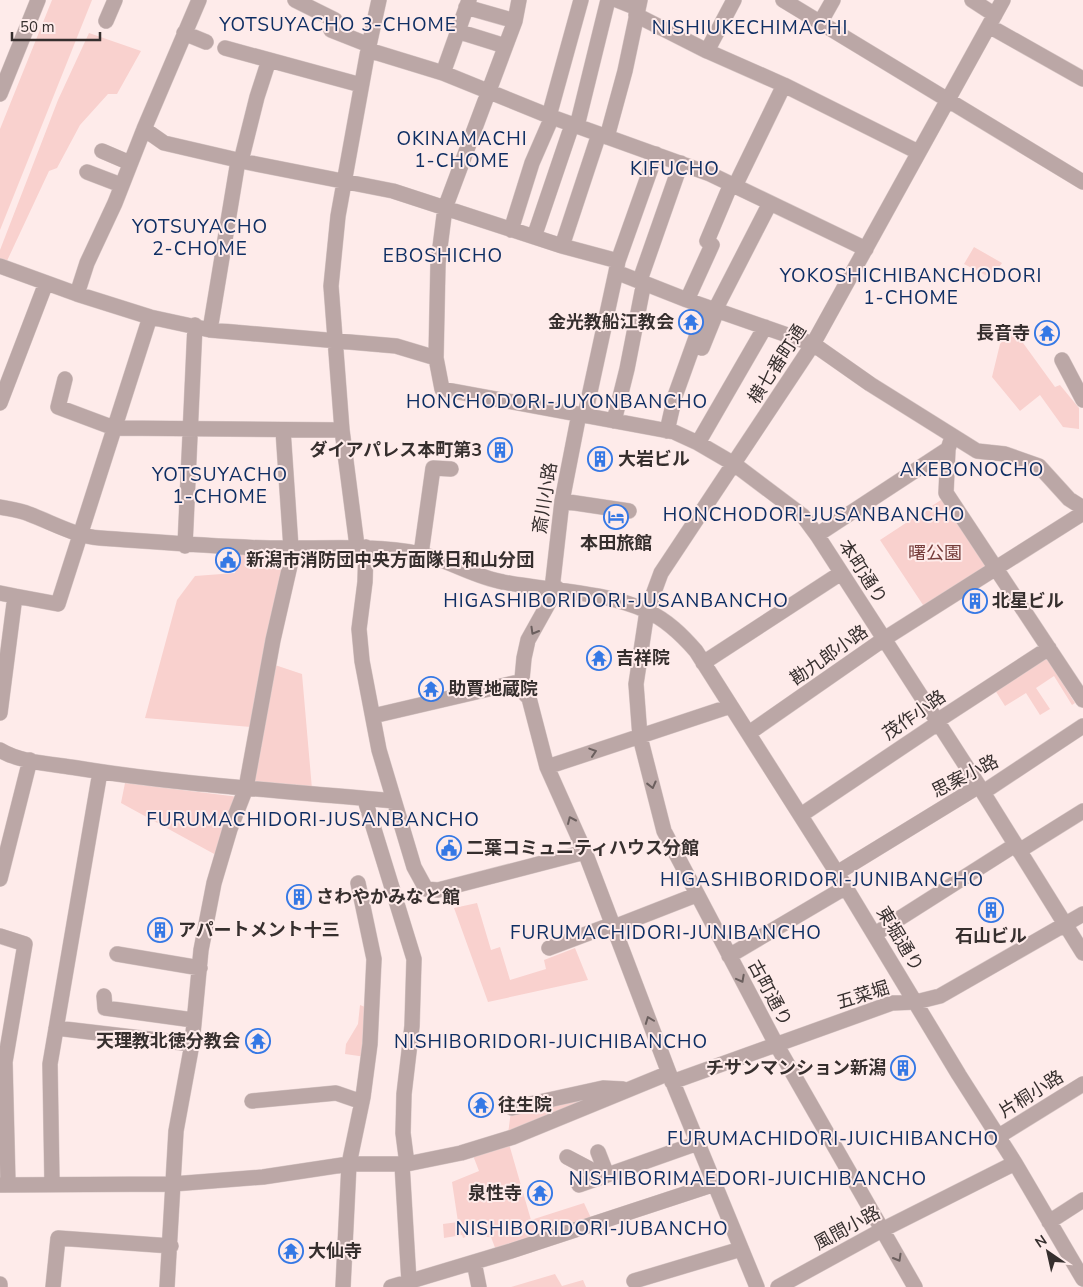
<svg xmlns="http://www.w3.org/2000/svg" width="1083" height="1287" viewBox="0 0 1083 1287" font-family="'Nunito Sans','Noto Sans JP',sans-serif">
	<rect width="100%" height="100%" fill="#feebea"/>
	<path fill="#f9d1ce" d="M52 0H92L0 230V129Z
		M89 33 141 51 117 94H108L80 125 57 168 49 171 6 263 0 261V250L58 100Z
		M974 247 1002 263 991 278 964 264Z
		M1013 329 1055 387 1060 385 1079 408V429L1063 427 1040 395 1020 411 992 377 1000 344Z
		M944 498 989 566 925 608 880 540Z
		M291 550 251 727 145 718 177 600 195 576 235 573 240 552Z
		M1044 654 1075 703 1072 705 1054 676 1036 688 1050 709 1040 715 1026 693 1005 706 993 687Z
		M272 664 302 674 312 789 250 786Z
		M125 783 239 797 216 855 121 803Z
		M477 903 491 950 500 947 510 980 546 969 544 960 575 948 588 980 488 1002 454 908Z
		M360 1005 365 1007 366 1057 345 1054 346 1044 358 1024Z
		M608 1089 508 1134 511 1111Z
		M509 1144 531 1220 584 1203 592 1220 497 1253 491 1237H487L485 1234 478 1236 476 1233 463 1238 462 1235 444 1238 443 1224 458 1222 452 1182 479 1171 472 1153Z
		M555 1274 562 1286 583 1280 586 1287H511Z"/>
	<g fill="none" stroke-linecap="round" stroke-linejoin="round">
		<defs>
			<path id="minor" d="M295 0 335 20 331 30 369 45
				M617 0 637 8
				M783 0 1083 182
				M972 0 995 15
				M466 7 515 21
				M636 15 707 51 784 85 918 152
				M106 21 115 0
				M820 23 833 0
				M989 26 1083 79
				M457 31 505 46
				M184 33 206 42
				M225 48 361 85
				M368 50 379 0
				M707 51 734 0
				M443 73 469 0
				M0 94 38 0
				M549 116 581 0
				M577 126 608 0
				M144 129 164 143 246 162 393 191 562 246 618 261 616 272 687 300 813 344 870 384 977 451 1005 454 1039 466 1069 499 1083 508
				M607 137 625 71 640 0
				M102 151 130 163
				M241 161 257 97 269 60
				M87 172 121 185
				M735 186 784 85
				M511 230 532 163 552 117
				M534 237 572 125
				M562 246 599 134
				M618 261 656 154
				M0 266 77 294 150 317 210 330 396 346 436 358 442 389 674 432 698 443 734 464 803 516 817 535 979 786 1083 953
				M640 280 681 163
				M77 294 87 263 115 203 144 129 199 0
				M687 300 712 245 707 241 731 184
				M715 310 770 203
				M210 330 238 161
				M702 348 717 311
				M436 358 438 263 445 208 515 21 519 0
				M1062 360 1083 400
				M65 379 58 407 114 428 342 430
				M0 403 46 283
				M585 415 616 272
				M614 421 627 369 644 282
				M283 430 291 548
				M667 431 675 396 707 307
				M952 437 948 449 946 493 1083 700
				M698 443 765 327
				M562 501 629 511
				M0 507C10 509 20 510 29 514 53 523 75 536 100 538 157 542 213 547 270 548 321 549 370 544 421 554 449 560 474 577 503 582 548 591 604 591 647 611 667 620 682 635 696 651L837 873 959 1075 1015 1163 1083 1279
				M817 535 948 449
				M185 546 195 325
				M357 546 342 430 331 286 338 216 368 50 443 73 549 116 710 174 866 249
				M366 547 365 582 359 629 362 661 379 750 414 867 426 889 438 890 585 852
				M421 554 433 468 451 469
				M552 589 562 501 579 414
				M0 593 15 596 0 713
				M15 596 58 604 150 317
				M703 663 841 573
				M521 690 524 658 528 640 557 588
				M373 716 514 683 529 698 547 767 585 852 672 1081
				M749 733 884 639 1083 513
				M0 750C21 763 53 764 77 768 182 785 289 791 394 801
				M547 767 731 706
				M365 800 414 959 412 1026 404 1094 403 1133 407 1164
				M801 815 938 723 937 721 1049 648
				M837 873 979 786 983 792 988 789 1083 726
				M0 879 30 760
				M614 927 696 895
				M875 934 1015 845 1019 851 1083 811
				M0 936 25 944 5 1062 8 1184
				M549 948 613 924
				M117 954 200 968
				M729 956 846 887
				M104 996 105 1008 193 1020
				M56 1028 192 1044
				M672 1082 892 1003 916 1002 940 996 1083 914
				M252 1101 336 1093 362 1102
				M512 1108 603 1088 623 1089
				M999 1136 1083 1084
				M598 1152 607 1175
				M567 1157 603 1176
				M402 1164 409 1282
				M52 1183 50 1064 100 772
				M0 1185 173 1184 263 1177 349 1164H407L461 1153 513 1137 669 1073 757 1287
				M579 1185 698 1143
				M1049 1222 1083 1200
				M474 1262 479 1287
				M634 1281 741 1249
				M0 1284V1287
				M53 1287 58 1238 171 1246
				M167 1287 176 1131 192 1044 201 950 214 883 230 829 246 788 273 640 294 548
				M343 1287 349 1164 363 1097 370 1044 374 959 358 883
				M391 1287 511 1251 715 1184
				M778 1287 882 1230 1015 1163
				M915 1287 776 1044 664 831 640 737 636 684 647 611 661 573 813 344 1003 0"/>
		</defs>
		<use href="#minor" stroke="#dac9c8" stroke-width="16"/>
		<use href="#minor" stroke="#bba7a6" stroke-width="15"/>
	</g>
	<defs><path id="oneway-chevron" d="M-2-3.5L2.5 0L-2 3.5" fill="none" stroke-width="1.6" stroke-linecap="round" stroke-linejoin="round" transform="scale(1.25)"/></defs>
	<g stroke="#6b5f5e">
		<use href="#oneway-chevron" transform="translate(534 631) rotate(120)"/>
		<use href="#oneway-chevron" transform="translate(593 752) rotate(-18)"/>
		<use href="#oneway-chevron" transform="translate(652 785) rotate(76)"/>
		<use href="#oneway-chevron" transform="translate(571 820) rotate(-114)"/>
		<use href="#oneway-chevron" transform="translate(741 979) rotate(62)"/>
		<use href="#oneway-chevron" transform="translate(649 1020) rotate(-111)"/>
		<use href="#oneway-chevron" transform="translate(898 1258) rotate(60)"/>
	</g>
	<defs>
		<symbol id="temple-ring" viewBox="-11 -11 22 22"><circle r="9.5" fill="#feebea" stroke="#3578e5" stroke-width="1.5"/><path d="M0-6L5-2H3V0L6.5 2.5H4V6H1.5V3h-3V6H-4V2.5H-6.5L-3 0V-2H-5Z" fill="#3578e5"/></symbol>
		<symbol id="building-ring" viewBox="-11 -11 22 22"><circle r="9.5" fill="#feebea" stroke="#3578e5" stroke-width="1.5"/><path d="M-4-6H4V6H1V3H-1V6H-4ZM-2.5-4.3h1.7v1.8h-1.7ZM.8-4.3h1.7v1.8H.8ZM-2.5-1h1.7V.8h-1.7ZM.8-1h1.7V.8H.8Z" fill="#3578e5"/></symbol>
		<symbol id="hotel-ring" viewBox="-11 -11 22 22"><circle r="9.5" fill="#feebea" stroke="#3578e5" stroke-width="1.5"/><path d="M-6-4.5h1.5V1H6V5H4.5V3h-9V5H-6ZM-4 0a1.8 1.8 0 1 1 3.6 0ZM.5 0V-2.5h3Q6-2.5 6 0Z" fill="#3578e5"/></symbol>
		<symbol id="civic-ring" viewBox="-11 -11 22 22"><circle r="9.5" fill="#feebea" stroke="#3578e5" stroke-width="1.5"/><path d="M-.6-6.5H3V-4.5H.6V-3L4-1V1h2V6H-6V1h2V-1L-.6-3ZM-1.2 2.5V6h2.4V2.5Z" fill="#3578e5"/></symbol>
	</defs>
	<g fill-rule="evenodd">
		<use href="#temple-ring" x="677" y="308" width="28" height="28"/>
		<use href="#temple-ring" x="1033" y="319" width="28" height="28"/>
		<use href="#building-ring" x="486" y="436" width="28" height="28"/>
		<use href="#building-ring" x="586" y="445" width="28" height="28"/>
		<use href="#hotel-ring" x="602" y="503" width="28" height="28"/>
		<use href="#civic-ring" x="214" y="546" width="28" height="28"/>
		<use href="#building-ring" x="961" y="587" width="28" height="28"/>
		<use href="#temple-ring" x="585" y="644" width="28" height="28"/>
		<use href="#temple-ring" x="417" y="675" width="28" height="28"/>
		<use href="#civic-ring" x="435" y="834" width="28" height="28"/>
		<use href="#building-ring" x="285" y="883" width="28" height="28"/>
		<use href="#building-ring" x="977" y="896" width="28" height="28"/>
		<use href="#building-ring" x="146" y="916" width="28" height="28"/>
		<use href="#temple-ring" x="244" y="1027" width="28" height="28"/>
		<use href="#building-ring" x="889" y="1054" width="28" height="28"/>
		<use href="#temple-ring" x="467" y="1091" width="28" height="28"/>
		<use href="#temple-ring" x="526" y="1179" width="28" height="28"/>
		<use href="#temple-ring" x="277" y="1237" width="28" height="28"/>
	</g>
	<g text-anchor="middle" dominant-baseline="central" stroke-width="4" stroke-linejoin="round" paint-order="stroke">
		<g font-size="18" font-weight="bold" fill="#362f2e" stroke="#feebea" text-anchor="start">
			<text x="674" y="322" text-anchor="end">金光教船江教会</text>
			<text x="1030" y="333" text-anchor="end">長音寺</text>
			<text x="482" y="450" text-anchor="end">ダイアパレス本町第3</text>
			<text x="618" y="459">大岩ビル</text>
			<text x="616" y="543" text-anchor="middle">本田旅館</text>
			<text x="246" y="560">新潟市消防団中央方面隊日和山分団</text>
			<text x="992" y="601">北星ビル</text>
			<text x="616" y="658">吉祥院</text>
			<text x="448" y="689">助賈地蔵院</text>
			<text x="466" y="848">二葉コミュニティハウス分館</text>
			<text x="316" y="897">さわやかみなと館</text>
			<text x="178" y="930">アパートメント十三</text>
			<text x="991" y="936" text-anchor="middle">石山ビル</text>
			<text x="240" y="1041" text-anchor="end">天理教北徳分教会</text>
			<text x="886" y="1068" text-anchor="end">チサンマンション新潟</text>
			<text x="498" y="1105">往生院</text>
			<text x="522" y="1193" text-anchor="end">泉性寺</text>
			<text x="308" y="1251">大仙寺</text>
		</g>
		<g font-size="18" fill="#362f2e" stroke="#feebea">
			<text transform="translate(777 364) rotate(-57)">横七番町通</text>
			<text transform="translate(545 498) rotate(-81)">斎川小路</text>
			<text transform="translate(863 572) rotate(57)">本町通り</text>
			<text transform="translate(829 655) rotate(-35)">勘九郎小路</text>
			<text transform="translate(914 715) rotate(-35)">茂作小路</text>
			<text transform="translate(965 776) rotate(-27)">思案小路</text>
			<text transform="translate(900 939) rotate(59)">東堀通り</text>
			<text transform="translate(770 993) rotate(62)">古町通り</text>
			<text transform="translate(863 995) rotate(-17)">五菜堀</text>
			<text transform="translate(1031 1094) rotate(-32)">片桐小路</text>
			<text transform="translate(847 1228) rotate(-28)">風間小路</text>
		</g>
		<g font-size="18" fill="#753c3a" stroke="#feebea">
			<text x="935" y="553">曙公園</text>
		</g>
		<g font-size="19" letter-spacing="1" fill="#0e2e63" stroke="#feebea">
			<text x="338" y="25">YOTSUYACHO 3-CHOME</text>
			<text x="750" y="28">NISHIUKECHIMACHI</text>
			<text x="462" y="139">OKINAMACHI<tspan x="462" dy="22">1-CHOME</tspan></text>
			<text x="675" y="169">KIFUCHO</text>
			<text x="200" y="227">YOTSUYACHO<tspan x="200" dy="22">2-CHOME</tspan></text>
			<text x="443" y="256">EBOSHICHO</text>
			<text x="911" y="276">YOKOSHICHIBANCHODORI<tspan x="911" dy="22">1-CHOME</tspan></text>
			<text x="557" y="402">HONCHODORI-JUYONBANCHO</text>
			<text x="972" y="470">AKEBONOCHO</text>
			<text x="220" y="475">YOTSUYACHO<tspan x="220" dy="22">1-CHOME</tspan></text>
			<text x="814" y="515">HONCHODORI-JUSANBANCHO</text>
			<text x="616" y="601">HIGASHIBORIDORI-JUSANBANCHO</text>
			<text x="313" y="820">FURUMACHIDORI-JUSANBANCHO</text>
			<text x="822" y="880">HIGASHIBORIDORI-JUNIBANCHO</text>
			<text x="666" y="933">FURUMACHIDORI-JUNIBANCHO</text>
			<text x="551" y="1042">NISHIBORIDORI-JUICHIBANCHO</text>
			<text x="833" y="1139">FURUMACHIDORI-JUICHIBANCHO</text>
			<text x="748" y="1179">NISHIBORIMAEDORI-JUICHIBANCHO</text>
			<text x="592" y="1229">NISHIBORIDORI-JUBANCHO</text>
		</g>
	</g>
	<g transform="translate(1048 1252) rotate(326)" stroke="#feebea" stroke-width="4" paint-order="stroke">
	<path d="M0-4L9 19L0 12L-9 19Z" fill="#362f2e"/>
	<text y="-8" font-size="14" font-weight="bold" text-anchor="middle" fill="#362f2e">N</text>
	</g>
	<path d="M12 32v8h88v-8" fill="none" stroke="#362f2e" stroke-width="2.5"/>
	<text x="20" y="32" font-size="15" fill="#362f2e" stroke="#feebea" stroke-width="4" paint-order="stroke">50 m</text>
</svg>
